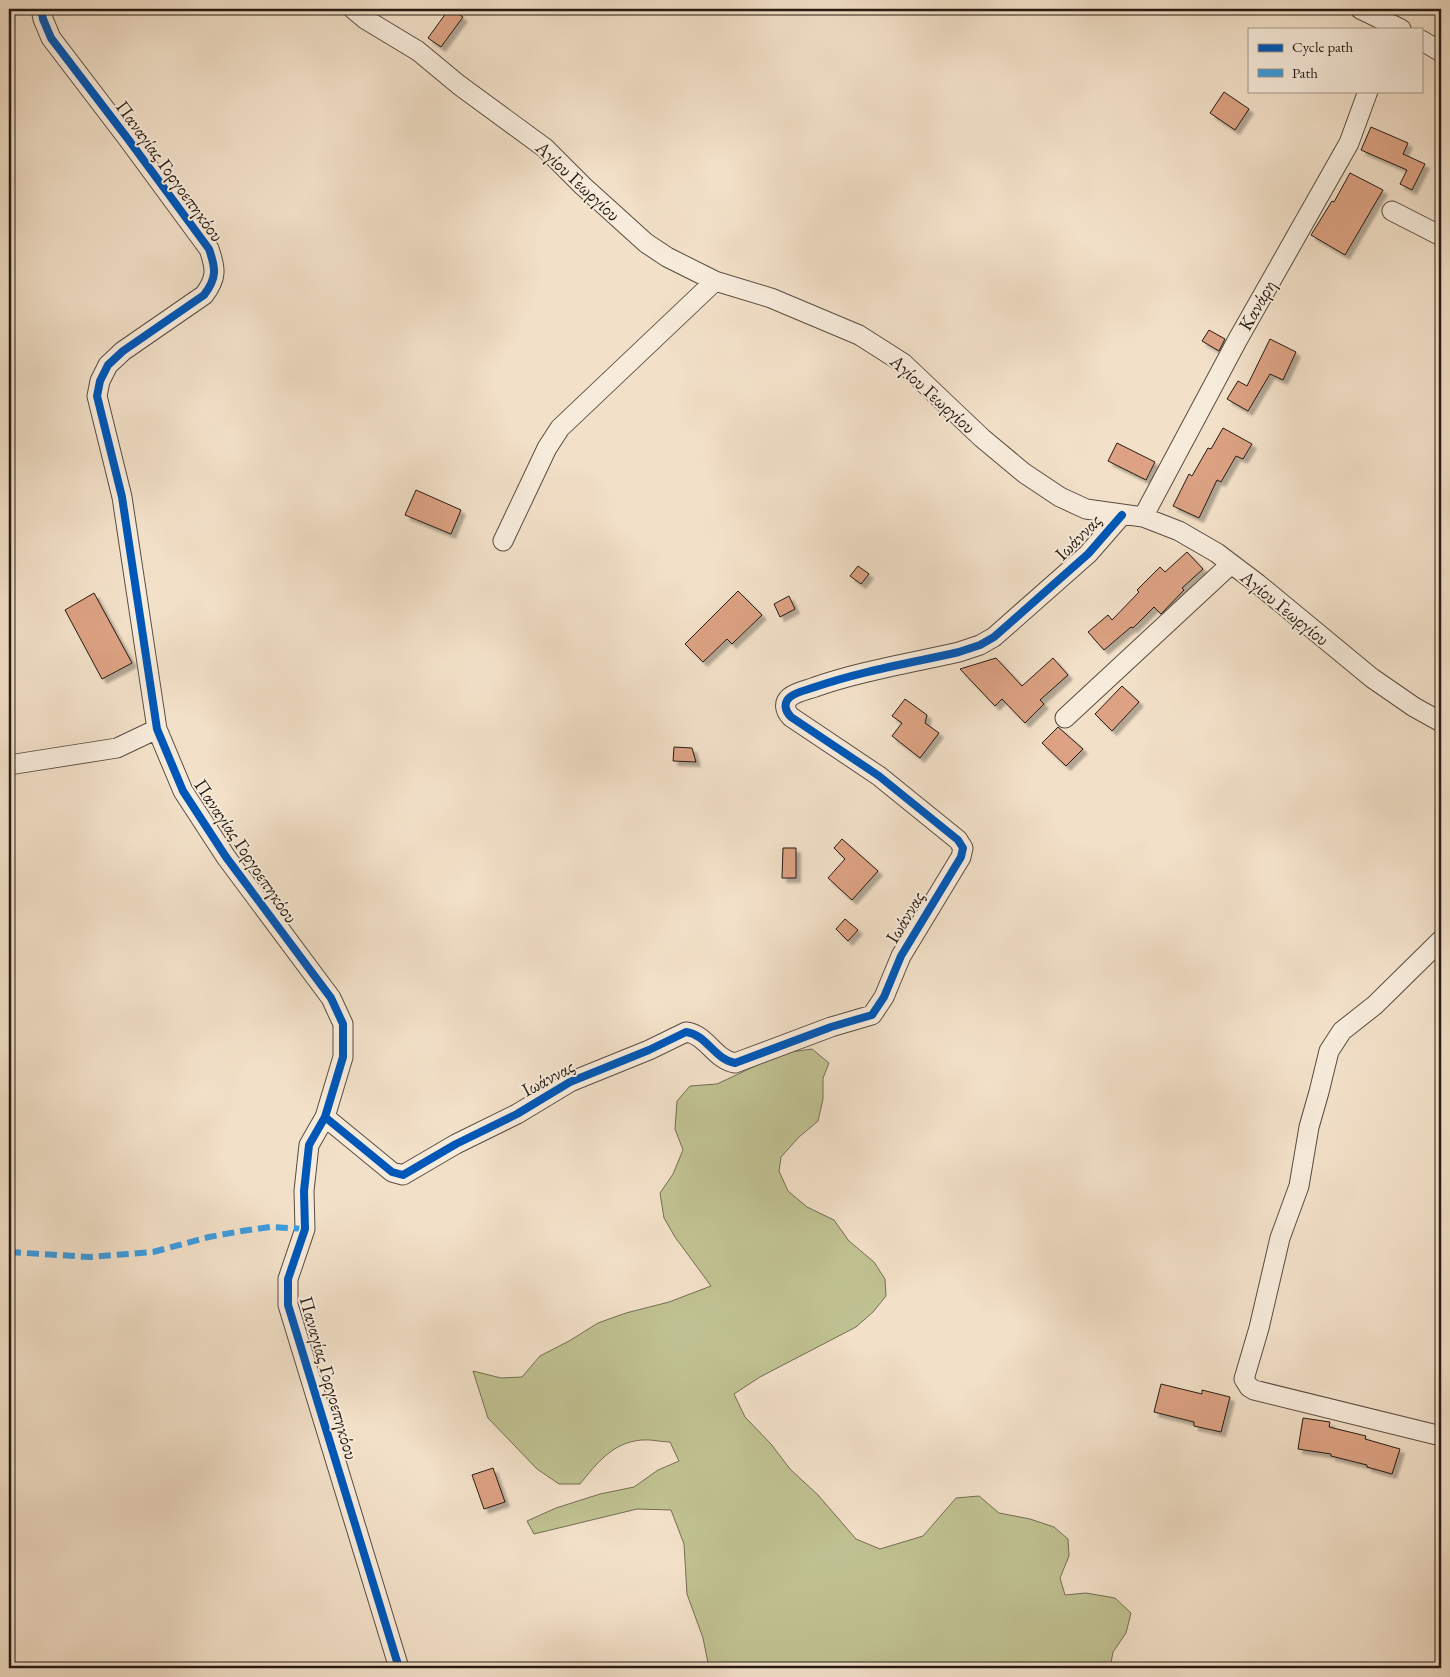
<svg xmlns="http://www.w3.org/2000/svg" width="1450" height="1677" viewBox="0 0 1450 1677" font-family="'EB Garamond',serif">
	<defs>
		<filter id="shadow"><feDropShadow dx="4.5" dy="4.5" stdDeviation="1" flood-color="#0004"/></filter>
	</defs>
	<rect width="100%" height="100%" fill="#f2e0c8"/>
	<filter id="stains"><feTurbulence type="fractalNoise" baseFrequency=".004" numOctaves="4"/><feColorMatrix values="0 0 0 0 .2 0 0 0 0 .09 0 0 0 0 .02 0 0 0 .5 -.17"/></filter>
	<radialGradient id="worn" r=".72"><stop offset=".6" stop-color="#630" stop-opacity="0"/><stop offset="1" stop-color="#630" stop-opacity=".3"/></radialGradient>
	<path fill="#c0c192" stroke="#736e52" d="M812 1049 829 1063 823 1078V1099L818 1121 799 1137 781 1157 779 1171 788 1191 807 1207 834 1220 849 1241 874 1262 885 1279 886 1296 873 1312 856 1327 760 1377 734 1394 745 1417 771 1444 790 1469 818 1495 856 1539 880 1549 923 1536 956 1498 979 1496 999 1513 1030 1519 1054 1527 1068 1539 1069 1556 1060 1578 1065 1595 1086 1593 1115 1598 1131 1613 1126 1633 1113 1652 1110 1668H709L703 1638 687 1594 684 1544 671 1510 637 1509 534 1534 527 1521 556 1508 600 1494 634 1487 658 1470 679 1461 670 1442C661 1442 651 1439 642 1440 613 1442 597 1463 580 1484H559L537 1469 488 1418 473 1371 501 1378 522 1377 540 1356 569 1341 598 1323 626 1313 669 1302 711 1286 675 1237 664 1218 660 1193 673 1174 683 1150 675 1129 677 1101 690 1086 717 1084 783 1053Z"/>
	<path fill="#dca283" stroke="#261a12" filter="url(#shadow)" d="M449 9H451L463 17 441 47 428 38Z
		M1224 92 1249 109 1235 130 1210 113Z
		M1371 127 1408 143 1403 154 1425 164 1412 190 1400 184 1407 170 1361 150Z
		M1350 173 1383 190 1345 255 1311 235 1332 201 1334 202Z
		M1209 330 1225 339 1219 351 1202 341Z
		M1270 339 1296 352 1283 380 1270 374 1248 411 1227 399 1238 381 1247 386Z
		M1223 428 1252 444 1243 459 1236 456 1221 482 1217 480 1199 518 1173 506 1189 474 1192 476 1208 448 1211 449Z
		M1117 443 1155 462 1146 480 1108 461Z
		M416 490 461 510 451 534 405 515Z
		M1187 552 1203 569 1182 588 1184 590 1161 614 1154 607 1133 628 1131 627 1104 650 1088 632 1108 615 1112 620 1139 592 1137 590 1160 567 1165 572Z
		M858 566 869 574 861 584 850 576Z
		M738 591 762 615 732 644 727 639 703 662 685 644Z
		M94 593 132 663 102 679 65 610Z
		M789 596 795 609 780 617 774 604Z
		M996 658 1022 686 1053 658 1068 675 1040 700 1044 704 1025 723 1002 699 995 706 960 669Z
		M1122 686 1139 702 1112 731 1095 714Z
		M905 699 927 715 925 723 939 733 920 758 892 736 902 723 892 716Z
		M1058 727 1083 749 1066 766 1042 743Z
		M674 747 692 748 696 762 673 761Z
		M842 839 878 871 852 900 828 878 845 859 834 848Z
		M783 848H796V878H782Z
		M845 919 858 930 848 941 836 929Z
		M1161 1384 1202 1394V1390L1230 1397 1221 1432 1194 1426V1422L1154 1412Z
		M1303 1418 1330 1422 1329 1427 1366 1436 1365 1439 1400 1449 1392 1474 1367 1467V1465L1331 1456V1454L1298 1449Z
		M493 1468 505 1502 484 1509 472 1475Z"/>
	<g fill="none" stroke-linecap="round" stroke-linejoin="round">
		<defs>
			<path id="minor" d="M41 9 43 19 51 38 128 139 209 249C216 269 217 278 204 295L123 351 108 365 100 381 97 396 122 497 157 729 183 791 226 857 331 998 343 1024V1057L325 1117 309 1145 304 1191 305 1229 288 1279V1305L399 1668
				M353 9 365 19 418 51 459 85 545 148 583 186 646 243 667 257 715 281 771 298 859 335 903 363 982 438 1024 473 1060 497 1086 509 1143 517 1179 531 1217 553 1258 584 1372 678 1414 707 1441 722
				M1360 9 1401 29
				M1421 40 1441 52
				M1392 211 1441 236
				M1143 517 1238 339 1349 143 1368 91
				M503 541 547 448 560 428 715 281
				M1065 718 1231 564
				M9 765 117 748 157 729
				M1441 940 1375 1005 1342 1031 1329 1051 1319 1092 1309 1127 1299 1186 1280 1238 1259 1328 1244 1379 1249 1387 1254 1390 1441 1436
				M325 1117 392 1172 403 1175 456 1144 517 1114 570 1082 649 1050 686 1032C706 1034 715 1060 735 1063L831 1027 872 1015 884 997 901 956 961 857 963 848 958 840 879 776 791 717C785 711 783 703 790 697 796 692 807 690 815 687 861 671 911 663 959 652L980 645 994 637 1088 554 1122 515"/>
		</defs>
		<use href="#minor" stroke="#594c40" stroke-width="21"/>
		<use href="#minor" stroke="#f7ebdb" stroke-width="19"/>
		<path stroke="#3c9bde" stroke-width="6" stroke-dasharray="12 6" stroke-linecap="butt" d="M9 1252 89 1257 153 1252 209 1237 242 1231 270 1227 305 1229"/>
		<defs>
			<path id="cycleway" d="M41 9 43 19 51 38 128 139 209 249C216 269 217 278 204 295L123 351 108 365 100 381 97 396 122 497 157 729 183 791 226 857 331 998 343 1024V1057L325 1117 309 1145 304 1191 305 1229 288 1279V1305L399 1668
				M325 1117 392 1172 403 1175 456 1144 517 1114 570 1082 649 1050 686 1032C706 1034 715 1060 735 1063L831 1027 872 1015 884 997 901 956 961 857 963 848 958 840 879 776 791 717C785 711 783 703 790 697 796 692 807 690 815 687 861 671 911 663 959 652L980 645 994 637 1088 554 1122 515"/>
		</defs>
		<use href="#cycleway" stroke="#f7ebdb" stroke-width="11"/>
		<use href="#cycleway" stroke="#0057b8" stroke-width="8"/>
	</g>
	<g text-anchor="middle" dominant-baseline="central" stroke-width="4" stroke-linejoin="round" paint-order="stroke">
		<g font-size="19" fill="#261a12" stroke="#f7ebdb">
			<text transform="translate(170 171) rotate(54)">Παναγίας Γοργοεπηκόου</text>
			<text transform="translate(578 181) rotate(43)">Αγίου Γεωργίου</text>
			<text transform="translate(1257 305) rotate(-60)">Κανάρη</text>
			<text transform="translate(933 394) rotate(42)">Αγίου Γεωργίου</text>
			<text transform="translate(1078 537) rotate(-45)">Ιωάννας</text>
			<text transform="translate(1285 608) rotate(39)">Αγίου Γεωργίου</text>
			<text transform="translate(246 851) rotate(56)">Παναγίας Γοργοεπηκόου</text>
			<text transform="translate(905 917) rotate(-59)">Ιωάννας</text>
			<text transform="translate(548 1078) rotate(-28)">Ιωάννας</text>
			<text transform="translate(329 1378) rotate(74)">Παναγίας Γοργοεπηκόου</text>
		</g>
	</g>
	<rect width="1450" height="1677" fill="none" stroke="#f2e0c8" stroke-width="30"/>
	<rect x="10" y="10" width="1430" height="1657" fill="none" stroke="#261a12" stroke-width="2.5"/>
	<rect x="15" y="15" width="1420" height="1647" fill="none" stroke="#261a12"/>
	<rect x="1248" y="28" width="175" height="65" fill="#f7ebdb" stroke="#a3978b"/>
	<rect x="1258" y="44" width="25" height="8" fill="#0057b8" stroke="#a3978b"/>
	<text x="1292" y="52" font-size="15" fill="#261a12">Cycle path</text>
	<rect x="1258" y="69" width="25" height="8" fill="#3c9bde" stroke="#a3978b"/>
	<text x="1292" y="78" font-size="15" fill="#261a12">Path</text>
	<rect width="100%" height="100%" filter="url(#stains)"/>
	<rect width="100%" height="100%" fill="url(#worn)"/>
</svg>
